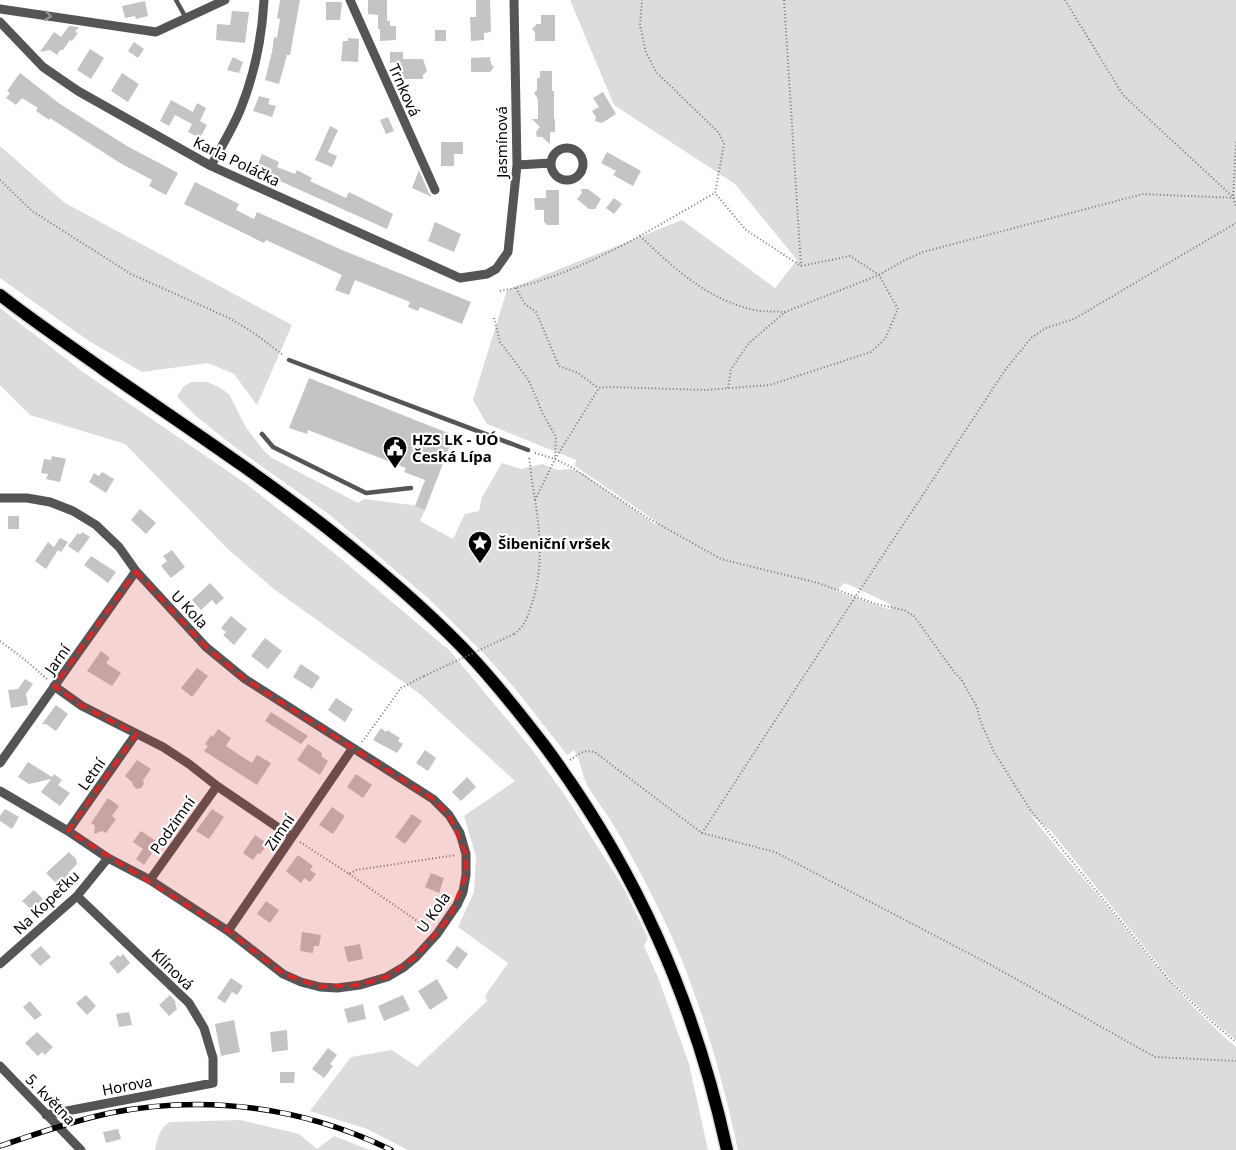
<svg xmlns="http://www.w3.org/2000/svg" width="1236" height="1150" viewBox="0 0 1236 1150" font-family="'Noto Sans',sans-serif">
	<rect width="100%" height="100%" fill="#fff"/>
	<path fill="#dcdcdc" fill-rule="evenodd" d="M570 0H1236V1040L1214 1022 1171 980 1051 831 1030 814C1055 847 1083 877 1109 908 1149 957 1188 1006 1236 1047V1150H738C722 1077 702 1005 672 937 655 900 635 861 614 826 606 812 595 799 587 785 581 773 581 760 574 750L567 755 513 686 486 656 428 598 330 515 232 445 196 416 177 397 183 387 191 382H207L219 387 229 394 245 426 264 451 272 458 358 503 364 499 412 505 425 510 420 521 453 539 465 514 479 511 482 497 502 463 521 469 542 464 558 470 571 469 582 473 656 525 657 522 575 466 576 460 487 424 473 400 507 290 682 220 775 288 797 260 735 184 614 105ZM845 583 890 604 891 610 836 591Z
		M0 146 65 203 292 325 257 405 234 374 208 363 142 372 89 341 0 278Z
		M0 308 83 372 245 483 334 553 450 651 530 747 564 794 622 885 648 938 644 946 659 980 689 1064 708 1150H408L367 1129 310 1111 351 1057 392 1050 417 1067 487 1001 485 996 508 963 458 927 474 892 476 857 464 816 515 781 420 694 275 590 230 551 125 444 30 415 0 385Z
		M240 1120 299 1134 317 1149 334 1136 370 1150H155C158 1138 159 1128 170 1122Z"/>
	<path fill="#c4c4c4" d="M280 0H300L290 55H287L279 84 265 80 272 52 274 37 277 38 280 19 277 18Z
		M368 0H387V21H390V26H396V40L380 41V29H378V15L368 14Z
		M476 0H490L491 32 484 33V40L471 41 470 17H476Z
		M145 1 148 16 136 19 135 16 125 18 122 6Z
		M326 2H342L340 20H326Z
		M232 11 249 12 245 43 216 40 217 24 230 25Z
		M541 15H555V41H535V32L532 29 537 24H541Z
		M69 26 79 27 75 32 78 33 72 41 70 40 63 50H60L57 55 50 50 40 52 54 32 61 37Z
		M435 30H446V41H435Z
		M348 38 359 39 358 62 341 61 343 41H348Z
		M134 42 144 49 138 58 128 51Z
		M90 49 104 58 91 79 77 70Z
		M390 52H403V59H423L427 71 423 75V79H400V75L397 71V62L390 63Z
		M233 57 243 62 239 73 227 70Z
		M490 57 491 64 494 67 490 72H471V58Z
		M540 71H552V91H554V119H555V132H550V144L542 137H537L536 132 540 127 532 119H538V101L537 97 534 93 537 90V78H540Z
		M20 73 60 104 127 146 178 173 166 195 149 186 152 180 120 163 50 118 49 120 36 111 38 108 22 98 16 105 6 98 10 93 7 91Z
		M122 73 139 84 128 102 111 91Z
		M603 92 616 114 602 123 595 121 596 117 592 111 599 107 593 98Z
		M259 96 270 99 268 104 276 106 272 117 253 111Z
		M171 100 193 112 197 103 206 108 200 121 207 125 200 138 188 132 192 124 175 115 169 126 160 121Z
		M388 117 394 131 386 134 380 120Z
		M330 126 338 130 328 152 337 156 332 167 315 160Z
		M441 142H463V154H454V166H441Z
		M607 152 641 171 633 186 613 175 616 171 601 163Z
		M262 154 279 162 277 167 295 174 297 170 312 178 310 181 346 198 349 192 393 214 387 229 262 173 265 168 258 164Z
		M419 170 429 193 432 197 412 188Z
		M195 182 239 204 236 210 254 219 257 212 342 250 471 302 462 324 420 307 418 311 408 307 410 302 355 280 349 295 335 290 342 275 266 240 264 243 184 204Z
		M581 189H588L601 199 595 209H589L577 199 582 193Z
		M546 190H559V225H547L544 222V210H535L534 198H546Z
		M614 198 622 204 614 214 606 208Z
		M435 222 461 234 454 252 428 241Z
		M309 378 448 433 445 440 451 443 425 510 415 506 425 480 404 472 406 468 308 430 307 434 289 428Z
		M52 456 66 459 60 482 46 479 48 474 41 473 44 459 51 460Z
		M102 472 114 479 106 493 89 482 94 473 99 476Z
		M140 509 156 523 146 534 131 520Z
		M8 516H19V529H8Z
		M82 532 90 537 78 553 68 546 78 533 80 535Z
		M60 538 68 542 61 552 58 550 46 569 35 561 48 542 54 547Z
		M172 550 185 567 171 578 161 566 167 561 163 556Z
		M91 556 116 572 108 583 84 565Z
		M210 583 224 598 216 605 212 600 201 610 192 600Z
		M231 616 247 629 234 645 223 635 226 632 221 628Z
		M265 638 282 651 268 669 251 656Z
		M101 651 110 658 106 663 121 673 112 686 87 671Z
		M301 664 320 677 312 689 293 677Z
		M197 668 208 676 192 697 181 688Z
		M25 679 33 684 26 694 28 705 11 708 8 690 18 689Z
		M336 698 353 709 345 722 328 710Z
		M56 705 68 714 56 731 46 724H42Z
		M271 712 308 736 301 744 265 721Z
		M381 728 386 732 387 730 400 738 398 741 403 744 397 753 373 740Z
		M218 729 231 738 226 746 241 756 252 763 257 755 271 763 257 785 204 751 208 746 205 744 211 735 213 737Z
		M308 744 322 753 321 756 328 761 320 775 297 760Z
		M425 750 436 758 428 771 416 763Z
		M137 760 151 769 143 780 144 784 141 788 137 789 133 786 132 782 125 776Z
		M28 762 52 777 54 774 62 780 58 785 70 793 60 806 41 792 51 779 29 784 18 777Z
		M356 774 372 785 363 798 347 787Z
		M467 777 476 787 461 801 452 792Z
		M108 798 119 806 112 816 116 819 106 833 102 831 94 834 95 826 91 823Z
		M332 807 345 816 333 834 319 825Z
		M5 809 19 817 12 829 0 821V816Z
		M212 809 224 817 209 839 196 831Z
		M412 814 422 821 405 844 395 837Z
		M141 831 156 841 149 850 152 853 144 865 136 859 143 849 133 842Z
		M255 835 268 844 260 854 258 853 253 860 243 853Z
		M69 852 76 859 77 864 68 873 70 875 59 886 46 873Z
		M298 855 313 866 310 870 316 874 310 882 304 878 301 883 286 871Z
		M431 873 444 878 439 893 425 887Z
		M34 890 43 899 32 910 22 901Z
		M266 901 279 910 270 923 257 914Z
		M302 932 321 935 319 946H314L313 953 300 951Z
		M360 944 363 959 348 962 344 947Z
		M41 946 51 957 40 966 30 955Z
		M457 946 468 954 457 969 446 961Z
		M123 954 130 963 118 974 109 963 118 955 120 957Z
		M231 978 243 986 237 995 232 992 225 1003 217 998Z
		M437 979 448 998 430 1010 418 991Z
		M86 995 96 1006 87 1015 76 1003Z
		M170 995 176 1002 175 1003 177 1009 169 1016 159 1005Z
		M403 995 410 1010 384 1021 378 1006Z
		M30 1001 42 1015 35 1020 23 1007Z
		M363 1004 366 1019 348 1023 344 1009Z
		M129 1012 132 1025 119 1027 116 1014Z
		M234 1020 240 1052 221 1056 215 1024Z
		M287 1030 288 1050 272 1052 270 1032Z
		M37 1032 53 1047 45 1055 42 1052 38 1056 25 1043Z
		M328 1048 337 1055 330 1064 333 1066 324 1078 312 1069Z
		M280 1072H295L294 1083H280Z
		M118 1129 121 1139 106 1143 103 1132Z"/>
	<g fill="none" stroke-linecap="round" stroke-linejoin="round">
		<defs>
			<path id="primary" d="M0 295C33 321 69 345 104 370 179 422 255 472 327 528 374 565 420 604 462 647 492 678 518 711 544 745 636 869 694 1000 727 1150"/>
		</defs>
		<use href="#primary" stroke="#dbdbdb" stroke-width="15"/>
		<path stroke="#777" stroke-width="2" stroke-dasharray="1 2.5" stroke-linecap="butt" d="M784 0 801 266
			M1065 0 1123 95 1233 197
			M1236 142 1233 197 1236 208
			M0 180 32 211 131 274 229 318 254 333 283 355
			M640 236C674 268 706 299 754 310 764 312 775 311 785 312
			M516 288 525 304 536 312 559 366 578 373 598 388
			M500 291C579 276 646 232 715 193
			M494 318 500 342 528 379 543 414 556 437 555 457
			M728 388 731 369 749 343 785 312 879 275 903 261 923 252 1143 194 1236 198
			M535 453 555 459 573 468 646 517 721 559 818 583 876 604 904 610 914 616 954 672 961 679 977 707 980 720 994 752 1031 811 1170 981 1213 1023 1236 1042
			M535 500 555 459 599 388 609 387 706 390 770 385 871 352 885 339 898 309 879 275 850 256 801 266 746 230 715 193 724 144 719 133 656 72 646 52 640 25 642 0
			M514 634C523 628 527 619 530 609 545 568 540 529 533 487 531 477 531 467 529 457
			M0 641 24 659 47 679
			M362 742 401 688 424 676
			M570 760C579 754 585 748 596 753L702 833 775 852 991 965 1155 1057 1236 1061
			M702 833 856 596 1006 369 1031 338 1046 328 1074 319 1236 223
			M300 842 349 874 356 870 456 855
			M349 874 429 929"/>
		<path stroke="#555" stroke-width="4.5" d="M176 0 186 18
			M289 360 528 450
			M262 434 273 447 366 493 411 488"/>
		<path stroke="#555" stroke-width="9" d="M350 0 435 190
			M0 9 156 32 225 0
			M0 22 43 67 78 91 211 166 460 278 487 274 496 269 508 252 517 165 514 0
			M551 164a16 16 0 1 1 32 0a16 16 0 1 1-32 0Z
			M517 165 551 163
			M211 166C221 147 233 128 241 108 255 73 262 37 264 0
			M0 498H27L50 502 73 511 96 525 119 547 136 571 206 647 245 679 433 799 449 815 460 833 466 854V875L463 892 457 905 437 934 416 957 404 967 387 977 360 985 337 988 320 987 301 982 283 974 228 931 150 880 108 858 68 831 0 791
			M54 686 82 706 163 747 189 764 217 786 292 837
			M0 763 136 571
			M68 831 136 734
			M150 880 217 786
			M228 931 352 749
			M0 964 77 896 108 858
			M0 1066 81 1150
			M46 1115 213 1083V1058L204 1028 189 1003 77 896"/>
		<use href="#primary" stroke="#000" stroke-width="12"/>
		<defs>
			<path id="rail" d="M0 1146C36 1134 72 1121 110 1113 206 1094 304 1107 391 1150"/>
		</defs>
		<use href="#rail" stroke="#000" stroke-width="5.5"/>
		<use href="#rail" stroke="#fff" stroke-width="4" stroke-dasharray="11" stroke-linecap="butt"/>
		<path stroke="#777" stroke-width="2" stroke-dasharray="1 2.5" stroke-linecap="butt" d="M424 676 514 634"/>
	</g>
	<defs><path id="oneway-chevron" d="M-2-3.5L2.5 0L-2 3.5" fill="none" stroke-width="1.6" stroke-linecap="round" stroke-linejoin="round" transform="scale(1.25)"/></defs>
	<use stroke="#999" href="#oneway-chevron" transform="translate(48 16) rotate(8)"/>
	<path fill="#d62828" fill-opacity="0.2" stroke="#d62828" stroke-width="4" stroke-dasharray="10 6" stroke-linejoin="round" d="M136 571 206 647 245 679 433 799 449 815 466 854V875L450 917 416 957 387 977 360 985 320 987 283 974 228 931 68 831 136 734 82 706 54 686Z"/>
	<defs>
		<symbol id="civic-pin" viewBox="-11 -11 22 30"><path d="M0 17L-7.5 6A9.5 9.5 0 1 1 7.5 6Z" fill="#000" stroke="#fff"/><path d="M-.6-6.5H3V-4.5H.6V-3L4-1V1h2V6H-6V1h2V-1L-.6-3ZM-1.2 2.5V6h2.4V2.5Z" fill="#fff"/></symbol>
		<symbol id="sight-pin" viewBox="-11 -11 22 30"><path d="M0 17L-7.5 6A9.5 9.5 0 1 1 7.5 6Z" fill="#000" stroke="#fff"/><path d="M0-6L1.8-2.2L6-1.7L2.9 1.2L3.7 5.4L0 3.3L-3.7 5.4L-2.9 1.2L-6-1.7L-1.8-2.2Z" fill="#fff"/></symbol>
	</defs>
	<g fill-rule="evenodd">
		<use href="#civic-pin" x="381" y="434" width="28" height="38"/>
		<use href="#sight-pin" x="466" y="529" width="28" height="38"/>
	</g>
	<g text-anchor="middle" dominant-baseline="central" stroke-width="4.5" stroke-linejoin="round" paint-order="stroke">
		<g font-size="15" fill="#000" stroke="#fff">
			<text transform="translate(405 90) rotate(66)">Trnková</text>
			<text transform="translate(501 142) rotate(-90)">Jasmínová</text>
			<text transform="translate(237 161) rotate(26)">Karla Poláčka</text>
			<text transform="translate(190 609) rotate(47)">U Kola</text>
			<text transform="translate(57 659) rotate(-55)">Jarní</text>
			<text transform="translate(91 774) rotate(-55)">Letní</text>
			<text transform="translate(172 825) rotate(-55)">Podzimní</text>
			<text transform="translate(279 832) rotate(-56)">Zimní</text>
			<text transform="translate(46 902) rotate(-44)">Na Kopečku</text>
			<text transform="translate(433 912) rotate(-55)">U Kola</text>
			<text transform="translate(173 969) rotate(44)">Klínová</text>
			<text transform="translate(127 1085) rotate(-11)">Horova</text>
			<text transform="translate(51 1099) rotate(46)">5. května</text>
		</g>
		<g font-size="15" font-weight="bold" fill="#000" stroke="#fff" text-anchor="start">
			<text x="412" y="439">HZS LK - UÓ<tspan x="412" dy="17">Česká Lípa</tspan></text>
			<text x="498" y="543">Šibeniční vršek</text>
		</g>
	</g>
</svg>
